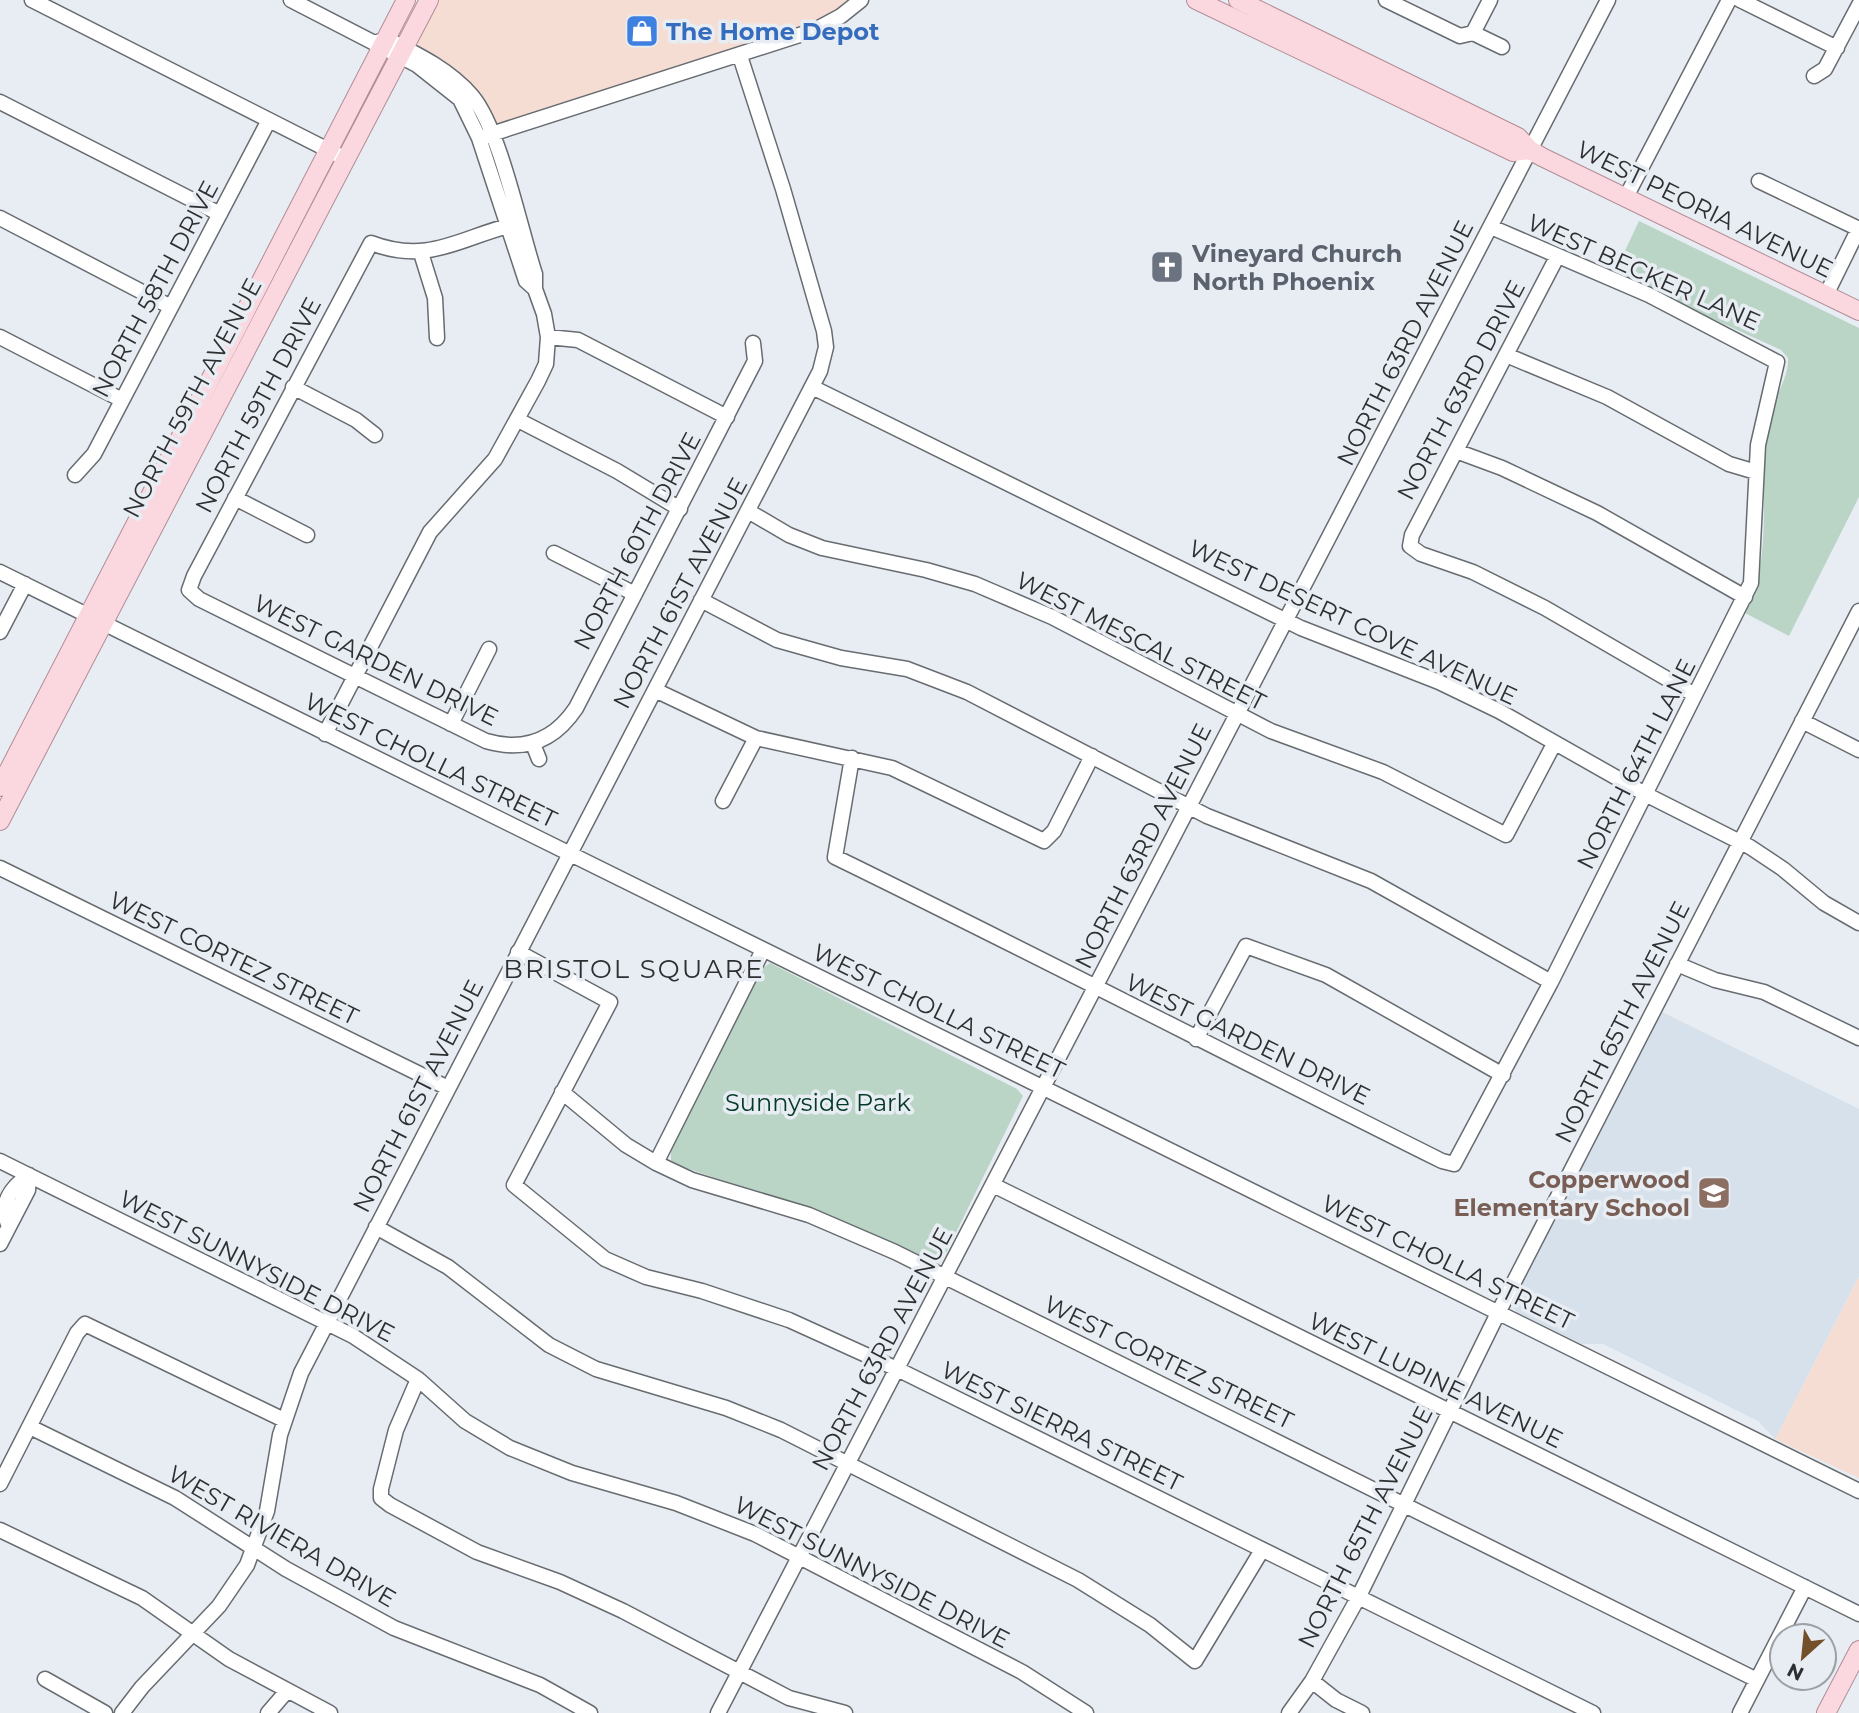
<svg xmlns="http://www.w3.org/2000/svg" width="1859" height="1713" viewBox="0 0 1859 1713" font-family="Montserrat,sans-serif">
	<rect width="100%" height="100%" fill="#e7edf3"/>
	<path fill="#f5ddd3" d="M439 0H852L820 23 496 124 460 76 418 46V39Z
		M1859 1277V1478L1775 1439Z"/>
	<path fill="#d6e1ec" d="M1662 1012 1859 1109V1276L1775 1439 1758 1421 1603 1344H1582L1516 1312 1512 1305Z"/>
	<path fill="#bad5c6" d="M1639 221 1859 328V497L1789 636 1745 613C1777 551 1755 481 1770 415 1775 396 1789 377 1788 358L1781 350 1614 274Z
		M770 963 1017 1089 1023 1096 942 1261 938 1264 824 1214 671 1163V1151L763 968Z"/>
	<g fill="none" stroke-linecap="round" stroke-linejoin="round">
		<defs>
			<path id="minor" d="M32 0 344 158
				M291 0 417 65 460 99 479 138 526 281 535 289
				M1386 0 1460 36 1473 33 1490 0
				M1740 0 1837 48
				M1473 33 1502 47
				M1814 76 1825 69 1859 5
				M0 102 220 214
				M479 138 815 30 841 16 861 0
				M1759 181 1859 229
				M1626 197 1729 0
				M0 218 171 307
				M520 223C463 235 431 266 371 243L194 576 189 590 199 599 486 741C524 752 554 741 576 708L755 361 753 343
				M421 253 435 298 437 338
				M1557 257 1412 535 1410 546 1421 554 1473 572 1545 608 1695 695
				M1826 295 1859 228
				M0 337 122 400
				M548 337 578 340 727 417
				M1506 355 1607 397 1729 464 1756 472
				M293 387 356 420 375 435
				M812 387 1301 628 1439 682 1499 711 1647 795 1750 847 1783 869 1824 903 1859 923
				M518 420 617 471 680 509
				M1456 451 1502 468 1597 513 1745 597
				M75 475 94 454 269 120
				M235 498 307 535
				M748 511 789 535 822 548 926 570 975 584 1052 617 1271 731 1383 772 1506 835 1554 744
				M554 553 635 594
				M0 572 1859 1491
				M701 600 777 640 841 658 907 669 967 692 1207 816 1371 881 1551 982
				M0 632 25 584
				M655 690 756 738 892 768 1044 841 1054 831 1092 756
				M1802 721 1859 750
				M451 724 489 649
				M325 734 430 532 495 459 538 381 546 364 548 337 544 314 535 289V274C520 229 500 129 472 96 450 70 417 54 387 39L374 43
				M533 744 539 759
				M852 758 835 857C1038 956 1239 1060 1442 1161L1454 1164 1551 982 1751 583 1758 445 1777 362 1649 295 1491 227
				M723 801 756 738
				M0 868 448 1088
				M518 952 610 1002 514 1185 605 1259 646 1277 702 1291 789 1320 897 1369 1593 1713
				M1677 964 1715 980 1764 992 1859 1038
				M1196 1039 1246 946 1326 975 1503 1075
				M562 1092 626 1145 656 1163 692 1180 809 1215 895 1252 1757 1680
				M0 1161 353 1336 418 1379 465 1421 510 1448 572 1473 676 1503 755 1534 1022 1672 1086 1713
				M656 1163 763 950
				M993 1185 1859 1614
				M8 1224C0 1203 11 1187 29 1175
				M376 1227 448 1267 549 1345 596 1369 726 1408 781 1430 1078 1580 1150 1625 1195 1661 1262 1550
				M0 1244 28 1190 29 1175
				M418 1379 396 1430 381 1489V1498L390 1505 477 1552 560 1582 623 1611 789 1698 845 1713
				M30 1427 175 1498 286 1569 394 1628 540 1685 590 1713
				M0 1484 77 1333 85 1324 284 1420
				M0 1530 142 1598 229 1659 330 1713
				M45 1679 105 1713
				M1312 1681 1336 1700 1362 1713
				M122 1713 142 1687 219 1606 247 1565 267 1511 280 1435 301 1373 820 371 826 347 824 331 783 189 740 56
				M268 1713 287 1691
				M718 1713 1608 0
				M1289 1713 1312 1681 1358 1598 1498 1313 1859 611
				M1740 1713 1805 1587"/>
			<path id="major" d="M1196 0 1513 152 1530 150
				M1238 0 1518 137 1530 150 1542 157 1859 311
				M0 787 406 0
				M0 821 429 0
				M1826 1713 1859 1650"/>
		</defs>
		<use href="#minor" stroke="#676c71" stroke-width="17"/>
		<use href="#major" stroke="#b28c94" stroke-width="20"/>
		<use href="#minor" stroke="#fff" stroke-width="14"/>
		<use href="#major" stroke="#fbd8df" stroke-width="18"/>
	</g>
	<defs>
		<symbol id="shop-square" viewBox="-11 -11 22 22"><rect x="-9" y="-9" width="18" height="18" rx="4" fill="#3f7fe0" stroke="#e7edf3"/><path d="M-5-2.5h2.3a2.7 3.5 0 0 1 5.4 0H5L5.5 6h-11ZM-1.5-2.5h3a1.5 2.3 0 0 0-3 0Z" fill="#fff"/></symbol>
		<symbol id="church-square" viewBox="-11 -11 22 22"><rect x="-9" y="-9" width="18" height="18" rx="4" fill="#6b7280" stroke="#e7edf3"/><path d="M-1.2-6h2.4v3.5h3.3v2.4h-3.3V6h-2.4V-.1h-3.3v-2.4h3.3Z" fill="#fff"/></symbol>
		<symbol id="school-square" viewBox="-11 -11 22 22"><rect x="-9" y="-9" width="18" height="18" rx="4" fill="#8d6e63" stroke="#e7edf3"/><path d="M0-5L7-2L0 1L-7-2ZM-4 1L0 2.5L4 1V4Q0 6-4 4Z" fill="#fff"/></symbol>
	</defs>
	<g fill-rule="evenodd">
		<use href="#shop-square" x="623" y="12" width="38" height="38"/>
		<use href="#church-square" x="1148" y="248" width="38" height="38"/>
		<use href="#school-square" x="1695" y="1174" width="38" height="38"/>
	</g>
	<g text-anchor="middle" dominant-baseline="central" stroke-width="7" stroke-linejoin="round" paint-order="stroke">
		<g font-size="24" font-weight="bold" fill="#366cbe" stroke="#e7edf3" text-anchor="start">
			<text x="666" y="31">The Home Depot</text>
		</g>
		<g font-size="24" fill="#2d2f31" stroke="#e7edf3">
			<text transform="translate(1705 209) rotate(26)">WEST PEORIA AVENUE</text>
			<text transform="translate(1644 272) rotate(24)">WEST BECKER LANE</text>
			<text transform="translate(155 289) rotate(-62)">NORTH 58TH DRIVE</text>
			<text transform="translate(1405 343) rotate(-63)">NORTH 63RD AVENUE</text>
			<text transform="translate(1461 390) rotate(-62)">NORTH 63RD DRIVE</text>
			<text transform="translate(192 398) rotate(-62)">NORTH 59TH AVENUE</text>
			<text transform="translate(258 405) rotate(-62)">NORTH 59TH DRIVE</text>
			<text transform="translate(637 541) rotate(-62)">NORTH 60TH DRIVE</text>
			<text transform="translate(680 593) rotate(-62)">NORTH 61ST AVENUE</text>
			<text transform="translate(1353 622) rotate(25)">WEST DESERT COVE AVENUE</text>
			<text transform="translate(1141 641) rotate(27)">WEST MESCAL STREET</text>
			<text transform="translate(376 660) rotate(26)">WEST GARDEN DRIVE</text>
			<text transform="translate(431 760) rotate(26)">WEST CHOLLA STREET</text>
			<text transform="translate(1636 764) rotate(-63)">NORTH 64TH LANE</text>
			<text transform="translate(1143 846) rotate(-63)">NORTH 63RD AVENUE</text>
			<text transform="translate(234 958) rotate(26)">WEST CORTEZ STREET</text>
			<text transform="translate(939 1011) rotate(26)">WEST CHOLLA STREET</text>
			<text transform="translate(1622 1022) rotate(-63)">NORTH 65TH AVENUE</text>
			<text transform="translate(1248 1039) rotate(26)">WEST GARDEN DRIVE</text>
			<text transform="translate(418 1096) rotate(-63)">NORTH 61ST AVENUE</text>
			<text transform="translate(1448 1262) rotate(26)">WEST CHOLLA STREET</text>
			<text transform="translate(257 1266) rotate(27)">WEST SUNNYSIDE DRIVE</text>
			<text transform="translate(882 1349) rotate(-62)">NORTH 63RD AVENUE</text>
			<text transform="translate(1169 1362) rotate(26)">WEST CORTEZ STREET</text>
			<text transform="translate(1436 1380) rotate(26)">WEST LUPINE AVENUE</text>
			<text transform="translate(1062 1426) rotate(26)">WEST SIERRA STREET</text>
			<text transform="translate(1365 1527) rotate(-63)">NORTH 65TH AVENUE</text>
			<text transform="translate(282 1536) rotate(30)">WEST RIVIERA DRIVE</text>
			<text transform="translate(872 1572) rotate(27)">WEST SUNNYSIDE DRIVE</text>
		</g>
		<g font-size="24" font-weight="bold" fill="#5b616d" stroke="#e7edf3" text-anchor="start">
			<text x="1192" y="253">Vineyard Church<tspan x="1192" dy="28">North Phoenix</tspan></text>
		</g>
		<g font-size="24" fill="#043a25" stroke="#e7edf3">
			<text x="818" y="1102">Sunnyside Park</text>
		</g>
		<g font-size="24" font-weight="bold" fill="#785e54" stroke="#e7edf3" text-anchor="end">
			<text x="1690" y="1179">Copperwood<tspan x="1690" dy="28">Elementary School</tspan></text>
		</g>
		<g font-size="26" letter-spacing="2" fill="#2d2f31" stroke="#e7edf3">
			<text x="634" y="969">BRISTOL SQUARE</text>
		</g>
	</g>
	<g transform="translate(1803 1657) rotate(207)"><circle r="33" fill="#e7edf3" stroke="#9da1a5" stroke-width="2"/>
	<path d="M0-5L12 26L0 18L-12 26Z" fill="#74502a"/>
	<text y="-10" font-size="19" font-weight="bold" text-anchor="middle" fill="#2d2f31">N</text>
	</g>
</svg>
